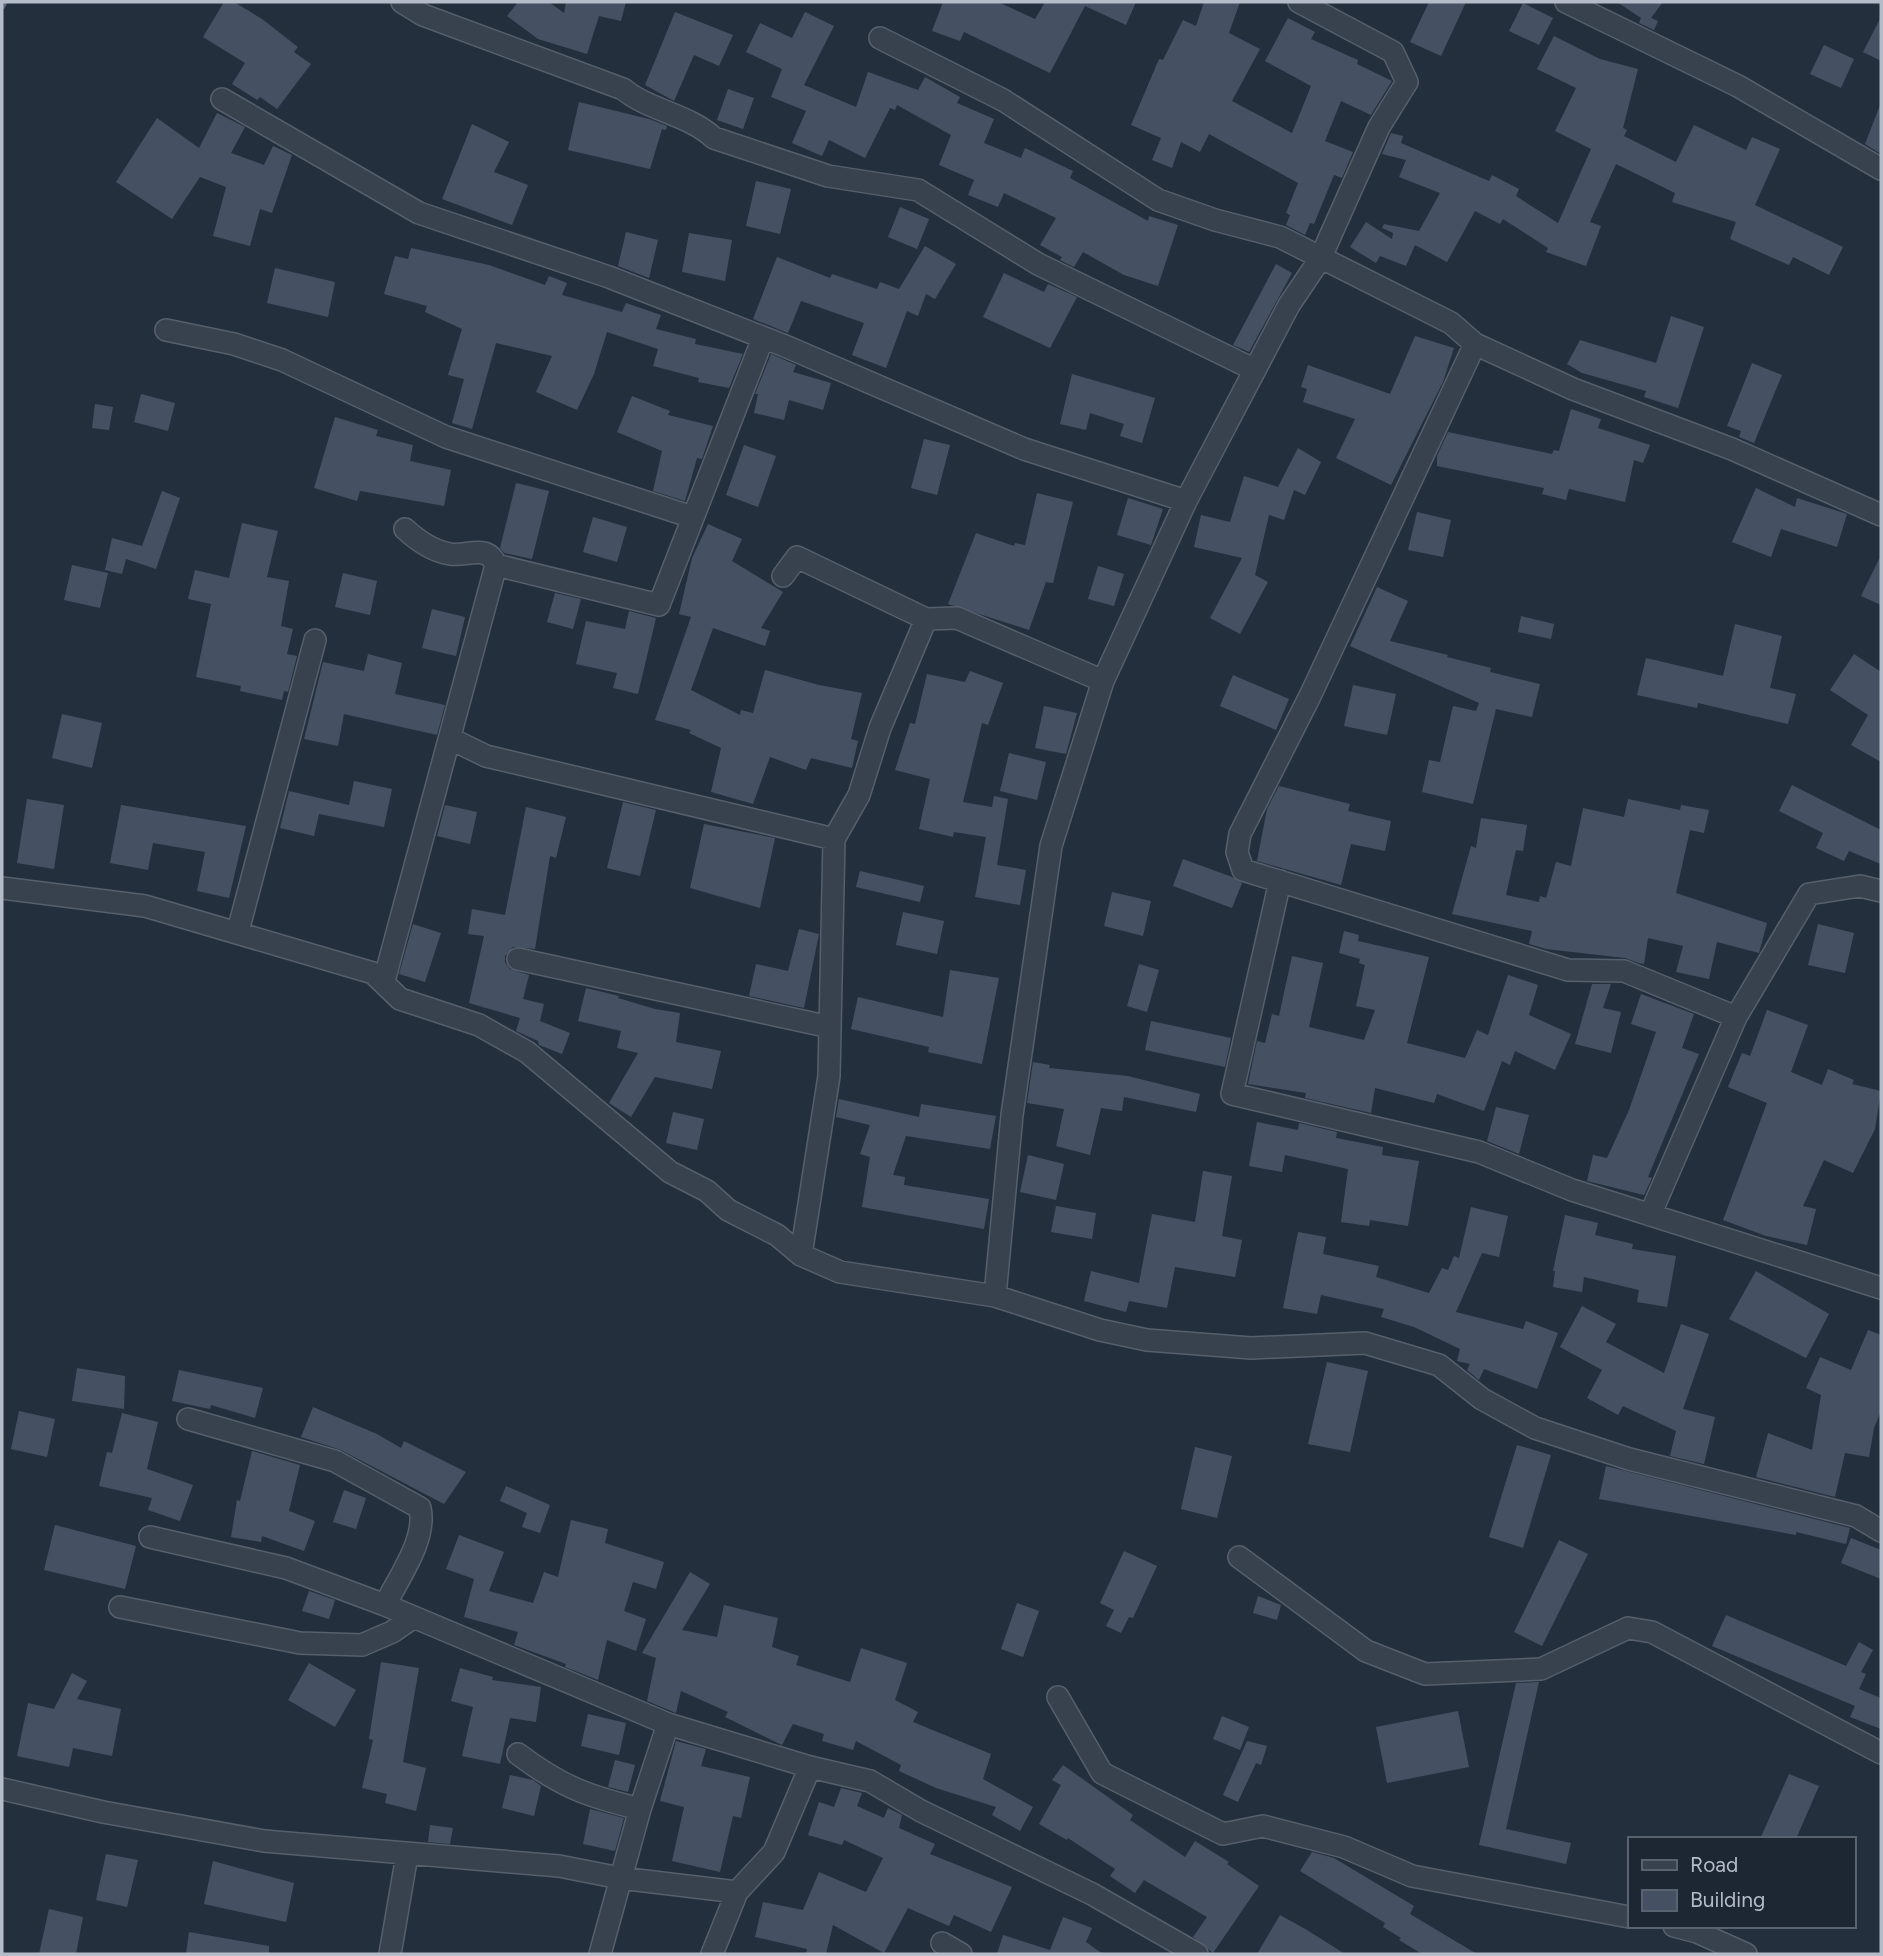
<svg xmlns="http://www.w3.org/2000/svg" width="1883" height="1956" viewBox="0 0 1883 1956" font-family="Figtree,sans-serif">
	<rect width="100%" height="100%" fill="#242f3e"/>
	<path fill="#455162" d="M224 2H234L262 19 298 47 294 52 311 64 277 109 260 97 257 100 232 84 245 63 203 37Z
		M518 2H549L564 13 566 2H626L621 21 599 16 587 54 538 39 507 16Z
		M943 2H998L1035 19 1045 2H1136L1126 25 1085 6 1050 73 964 32 960 41 932 31Z
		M1204 2H1240L1229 33 1260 49 1232 101 1292 133 1311 86 1265 61 1288 18 1315 32 1311 39 1358 60 1357 64 1392 81 1371 115 1341 101 1325 141 1353 152 1342 178 1334 175 1314 224 1310 223 1305 235 1286 225 1290 215 1286 213 1298 183 1209 134 1200 152 1181 142 1172 168 1152 160 1161 138 1131 125 1159 59 1163 60 1183 20 1196 26Z
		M1429 2H1466L1441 56 1410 42Z
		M1617 2H1663L1651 18 1658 21 1654 30 1639 23 1641 18Z
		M1523 3 1553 18 1539 45 1509 31Z
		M675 12 733 35 719 66 694 55 674 101 645 85Z
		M805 12 834 26 804 85 856 107 868 72 918 90 925 77 960 97 957 103 994 119 984 143 1021 158 1025 148 1073 171 1070 178 1148 221 1149 216 1178 225 1158 286 1124 275 1083 252 1074 267 1060 260 1062 257 1040 245 1056 218 1004 193 998 207 968 195 974 180 939 165 951 135 897 105 895 110 890 108 865 158 829 140 822 156 792 143 806 111 771 97 782 69 746 52 760 23 792 38Z
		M1881 17V61L1863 52Z
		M1554 36 1600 59 1638 69 1623 128 1627 130 1624 136 1676 162 1694 125 1746 150 1752 137 1780 149 1755 205 1843 247 1829 275 1793 257 1789 265 1730 239 1736 222 1672 202 1675 193 1616 164 1590 222 1601 226 1586 266 1546 252 1548 248 1503 219 1500 224 1475 211 1447 262 1415 245 1406 266 1380 256 1376 263 1350 247 1366 222 1392 239 1393 233 1382 228 1384 224 1419 231 1440 193 1399 177 1406 160 1382 154 1391 133 1403 136 1401 143 1489 181 1492 175 1519 189 1516 196 1558 223 1591 149 1555 131 1576 88 1537 69Z
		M1824 45 1854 59 1841 88 1810 74Z
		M728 89 754 98 743 129 717 120Z
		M579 102 649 119 667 126 666 130 662 129 650 169 568 150Z
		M1880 105H1881V154L1865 144Z
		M217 113 245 127 231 153 264 165 273 146 292 155 272 213 260 209 250 246 213 236 226 187 200 177 172 219 116 182 157 118 199 148Z
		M472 124 509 142 494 172 528 185 512 225 442 199Z
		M756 181 791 189 780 234 746 226Z
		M900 207 929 219 917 249 888 237Z
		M626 232 658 240 649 278 618 266Z
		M689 233 732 240 725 281 682 272Z
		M925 246 956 264 935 299 926 294 918 316 907 311 886 368 852 355 864 323 801 301 788 333 753 319 777 257 830 278 832 274 877 289 880 282 899 289Z
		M411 248 489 265 545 285 549 276 567 283 562 295 622 312 626 303 661 315 656 329 696 339 695 344 743 354 729 388 698 382 699 378 653 366 658 349 607 332 594 374 577 410 536 392 552 356 496 343 472 429 452 423 464 379 448 375 462 329 425 312 427 306 384 294 395 256 408 259Z
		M1276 264 1292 273 1249 352 1233 345Z
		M275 268 335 282 328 317 267 303Z
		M1004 273 1044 292 1048 284 1077 297 1050 348 983 317Z
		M1671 316 1704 327 1678 408 1644 397 1646 391 1582 373 1567 364 1580 340 1656 363Z
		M1415 336 1454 348 1443 382 1391 485 1336 458 1355 419 1303 402 1307 389 1301 387 1308 365 1390 394Z
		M771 354 796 365 793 372 831 383 823 410 789 400 784 420 754 413 758 394H755Z
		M1752 363 1782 375 1754 443 1739 437 1741 431 1727 426Z
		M1072 374 1155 398 1142 443 1120 436 1124 424 1090 413 1086 430 1060 424Z
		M141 394 175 403 168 431 134 422Z
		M632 396 670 411 668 415 713 426 702 459 697 458 685 501 653 491 662 451 617 432Z
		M95 404 113 407 109 430 92 428Z
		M1571 409 1601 419 1598 428 1650 445 1643 463 1634 460 1625 502 1569 489 1566 500 1542 494 1544 488 1437 466V456L1448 432 1552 454 1554 450 1559 451Z
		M335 417 378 430 376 436 413 445 410 461 451 470 444 506 360 491 357 501 314 488Z
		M924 439 950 445 937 495 911 488Z
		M744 445 776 456 758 507 726 495Z
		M1298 448 1321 462 1305 495 1294 490 1284 520 1269 515 1255 575 1268 582 1240 634 1210 618 1242 558 1194 547 1201 515 1230 522 1244 476 1278 487Z
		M516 483 549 491 532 559 504 553 500 548Z
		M1756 488 1795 507 1797 498 1847 514 1837 547 1781 529 1771 557 1732 542Z
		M162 491 180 498 156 569 126 559 122 574 105 570 112 538 142 546Z
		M1037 493 1073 502 1053 583 1046 582 1029 630 948 604 976 533 1014 546 1015 543 1025 545Z
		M1128 498 1163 509 1151 545 1117 535Z
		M1417 512 1451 520 1443 557 1408 550Z
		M593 517 627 527 617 562 583 552Z
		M242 523 278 531 267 577 289 581 281 626 293 629 287 654 297 656 288 692 284 691 282 700 240 691 241 686 196 677 211 604 188 599 195 570 229 578Z
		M708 524 742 539 732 561 783 592 761 628 770 631 765 646 713 628 691 690 740 715 741 710 753 713 765 670 819 685 862 693 851 739 858 741 852 768 811 758 806 770 770 757 753 804 711 792 721 748 689 733 691 730 655 720 691 617 679 614 692 558Z
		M1881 555V605L1861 596Z
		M72 565 108 573 100 608 64 600Z
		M1098 566 1124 574 1114 606 1088 599Z
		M343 573 377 581 370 615 335 607Z
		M1377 587 1408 601 1390 641 1448 655 1447 657 1491 668 1490 672 1540 684 1532 717 1496 709 1473 804 1422 792 1429 760 1440 762 1453 706 1476 711 1479 703 1350 646Z
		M555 593 581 599 573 629 547 622Z
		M432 609 465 617 456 656 422 648Z
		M629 611 656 618 638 694 613 688 617 673 576 664 586 621 625 629Z
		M1521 616 1554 624 1551 639 1518 632Z
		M1735 624 1782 636 1770 688 1796 694 1788 724 1698 703 1697 708 1637 695 1646 658 1723 676Z
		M368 654 402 663 395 694 445 705 437 735 344 714 338 746 304 739 323 662 364 671Z
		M1854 654 1881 672V762L1851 745 1868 715 1830 690Z
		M970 671 1003 683 988 725 982 723 963 802 992 807 994 796 1008 799 997 865 1026 870 1020 905 975 897 986 837 954 832 953 837 919 829 930 779 895 770 910 723 915 724 927 674 965 682Z
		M1233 675 1289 699 1276 730 1220 706Z
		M1353 685 1396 694 1387 735 1344 726Z
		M1044 706 1077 713 1066 754 1035 748Z
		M62 714 102 723 92 768 52 758Z
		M1009 753 1046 762 1037 800 1000 791Z
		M354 781 392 789 384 827 319 814 314 836 280 828 289 791 349 805Z
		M1792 785 1881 830V864L1849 851 1844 861 1816 848 1823 833 1779 811Z
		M1279 786 1350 804 1348 811 1391 821 1385 851 1351 844 1341 885 1257 861 1267 809Z
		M27 799 64 805 54 869 17 863Z
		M1628 799 1680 810 1681 805 1709 810 1704 833 1690 830 1676 893 1767 923 1759 953 1717 942 1709 979 1676 972 1683 946 1648 938 1644 964 1639 963 1625 958 1546 949 1529 944 1532 931 1452 914 1471 846 1476 848 1481 818 1527 825 1523 851 1516 850 1506 895 1539 902 1540 896 1546 898 1556 862 1571 866 1583 808 1624 817Z
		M623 802 656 810 640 876 607 868Z
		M121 805 246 826 229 898 197 891 205 852 153 843 148 870 110 863Z
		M445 805 477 812 470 844 437 836Z
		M526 807 566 817 556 858 550 856 535 949 513 947 505 956V962L510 969 529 975 523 999 544 1004 540 1021 570 1033 562 1054 539 1045 538 1041 516 1031 520 1018 469 1003 484 936 468 934 472 909 505 915Z
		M704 824 775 838 760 908 690 888Z
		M1183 859 1232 877 1242 883 1232 908 1173 886Z
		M860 871 924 886 920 902 856 887Z
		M1112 892 1151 901 1143 936 1104 926Z
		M903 912 944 921 937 954 896 945Z
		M413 924 441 933 425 982 399 974Z
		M1818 924 1854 933 1845 973 1808 965Z
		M799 929 819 934 804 1008 749 996 756 964 788 971Z
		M1344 931 1359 935 1358 941 1429 957 1407 1043 1465 1058 1477 1030 1488 1035 1508 975 1538 985 1529 1015 1571 1034 1555 1070 1515 1051 1510 1065 1502 1061 1484 1111 1437 1094 1434 1103 1375 1088 1371 1113 1305 1098 1306 1093 1248 1084 1257 1041 1265 1043 1272 1014 1279 1016 1292 956 1323 963 1309 1027 1364 1040 1375 1010 1356 1006 1365 965 1359 963 1360 959 1339 953Z
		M1139 964 1159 970 1147 1012 1127 1006Z
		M950 970 999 978 982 1064 928 1052 929 1047 851 1029 858 997 943 1017Z
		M1592 984H1611L1603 1008 1621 1012 1611 1053 1575 1044Z
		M586 988 619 996 618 998 655 1009 680 1013 676 1042 721 1051 712 1089 655 1077 631 1117 609 1103 638 1053 617 1048 621 1031 578 1021Z
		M1641 994 1694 1014 1682 1048 1699 1054 1648 1177 1652 1178 1644 1195 1587 1181 1593 1155 1607 1158 1629 1110 1656 1032 1631 1024Z
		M1767 1010 1808 1025 1791 1072 1822 1085 1828 1069 1854 1080 1852 1084 1881 1091 1875 1129 1853 1173 1824 1160 1803 1206 1816 1209 1807 1245 1766 1236 1723 1220 1767 1103 1728 1087 1742 1053 1750 1056Z
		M1151 1021 1231 1038 1225 1067 1145 1050Z
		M1033 1062 1050 1065 1049 1068 1128 1076 1200 1094 1196 1112 1124 1097 1122 1111 1101 1108 1090 1155 1056 1146 1064 1109 1027 1103Z
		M839 1099 919 1117 921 1104 996 1116 990 1149 906 1136 893 1175 905 1177 904 1185 989 1199 984 1229 862 1207 870 1157 860 1154 870 1125 836 1117Z
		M1496 1107 1529 1115 1519 1154 1487 1141Z
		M673 1112 704 1119 697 1150 666 1143Z
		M1257 1122 1298 1130 1299 1123 1337 1132 1336 1138 1383 1147 1382 1155 1419 1161 1408 1226 1370 1220 1369 1226 1341 1222 1348 1169 1285 1155 1282 1172 1249 1166Z
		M1028 1155 1064 1164 1056 1200 1020 1192Z
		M1203 1171 1232 1176 1222 1236 1242 1240 1235 1277 1175 1267 1167 1308 1129 1301 1126 1312 1084 1301 1091 1271 1139 1283 1152 1214 1195 1222Z
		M1056 1206 1096 1213 1092 1239 1051 1232Z
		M1471 1207 1508 1216 1499 1257 1482 1253 1456 1312 1523 1329 1526 1321 1558 1333 1537 1389 1484 1369 1479 1380 1467 1370 1470 1364 1457 1361 1460 1349 1414 1327 1381 1317 1384 1309 1321 1295 1317 1314 1283 1308 1298 1232 1326 1237 1323 1254 1379 1266 1376 1277 1429 1293 1442 1268 1448 1270 1454 1256 1459 1258Z
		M1565 1215 1598 1223 1595 1235 1633 1244 1632 1249 1676 1256 1667 1307 1637 1302 1639 1290 1584 1277 1582 1292 1553 1287 1555 1271H1553Z
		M1756 1271 1829 1314 1806 1358 1729 1319Z
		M1582 1306 1616 1324 1606 1342 1664 1373 1681 1324 1709 1334 1683 1409 1715 1417 1704 1464 1670 1456 1676 1431 1623 1406 1618 1415 1587 1398 1602 1370 1560 1347Z
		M1868 1330 1881 1335V1411L1874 1428 1869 1457 1845 1453 1835 1497 1756 1477 1768 1433 1812 1450 1821 1395 1806 1388 1820 1357 1851 1370Z
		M1327 1362 1368 1371 1350 1452 1308 1444Z
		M77 1368 125 1376 124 1409 72 1401Z
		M179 1370 263 1388 255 1418 211 1405 210 1409 172 1401Z
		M313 1407 377 1434 401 1448 404 1441 466 1472 444 1504 341 1450 301 1437Z
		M19 1411 55 1419 47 1457 11 1449Z
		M122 1413 158 1422 147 1469 193 1485 180 1521 148 1510 152 1498 99 1486 107 1452 112 1453Z
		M1517 1445 1551 1455 1523 1548 1489 1537Z
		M1195 1447 1232 1456 1217 1518 1181 1509Z
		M252 1451 300 1465 289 1511 315 1521 304 1551 262 1536 261 1542 231 1537 237 1500 240 1501Z
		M1606 1466 1850 1528 1846 1544 1796 1532V1535L1599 1499Z
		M506 1486 550 1505 540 1533 522 1527 527 1513 500 1501Z
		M344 1490 366 1498 356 1529 333 1522Z
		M571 1520 608 1529 605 1543 664 1562 656 1589 633 1582 624 1611 646 1619 636 1651 607 1640 598 1680 565 1667 566 1664 514 1645 518 1632 464 1617 474 1579 446 1569 459 1535 504 1552 489 1591 533 1603 544 1572 558 1577Z
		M55 1525 136 1546 125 1589 44 1570Z
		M1851 1538 1881 1550V1579L1841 1563Z
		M1559 1540 1588 1554 1542 1646 1514 1632Z
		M1124 1551 1157 1566 1133 1618 1129 1617 1121 1633 1106 1626 1114 1610 1100 1603Z
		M690 1572 710 1584 682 1630 717 1637 724 1605 778 1618 772 1647 799 1656 796 1665 850 1682 861 1648 907 1663 895 1700 918 1712 913 1722 991 1754 983 1779 1033 1807 1020 1831 992 1815 996 1807 936 1788 899 1771 901 1765 856 1741 853 1750 822 1741 824 1734 793 1724 782 1745 725 1717 728 1712 681 1691 676 1713 647 1701 656 1658 642 1653Z
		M309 1591 335 1600 329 1619 302 1611Z
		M1258 1596 1281 1605 1277 1620 1253 1613Z
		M1017 1603 1039 1611 1023 1657 1001 1649Z
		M1726 1615 1846 1666 1859 1642 1873 1650 1861 1672 1866 1674 1859 1689 1881 1698V1729L1850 1717 1855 1706 1712 1646Z
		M381 1662 419 1668 403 1762 426 1768 416 1811 385 1803 387 1794 362 1788 373 1740 369 1739Z
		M309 1663 356 1690 335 1727 288 1700Z
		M460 1668 493 1677 492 1680 541 1687 536 1722 510 1718 500 1764 462 1756 473 1707 451 1701Z
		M72 1673 87 1681 77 1699 121 1709 112 1756 73 1748 69 1767 17 1756 28 1703 54 1709Z
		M1539 1682 1506 1829 1571 1843 1566 1864 1479 1845 1516 1683Z
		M1458 1711 1469 1767 1387 1783 1376 1727Z
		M588 1714 626 1723 619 1755 581 1746Z
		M1222 1716 1249 1727 1240 1750 1213 1739Z
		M676 1741 706 1749 701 1766 750 1777 741 1818 733 1816 720 1872 672 1861 684 1807 660 1801Z
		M1247 1741 1267 1746 1261 1765 1256 1763 1238 1802 1223 1795Z
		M615 1760 635 1765 628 1792 608 1787Z
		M1063 1765 1133 1815 1130 1820 1185 1857 1195 1841 1229 1862 1227 1864 1259 1886 1213 1953 1193 1937 1207 1917 1144 1880 1135 1893 1110 1876 1115 1869 1068 1838 1067 1840 1039 1824 1061 1785 1052 1780Z
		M1789 1774 1819 1786 1796 1839H1760Z
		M510 1775 533 1780 541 1786 534 1816 502 1808Z
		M841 1788 862 1793 857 1806 884 1818 888 1808 902 1815 899 1828 935 1844 930 1854 1012 1887 991 1932 954 1915 949 1926 908 1908 884 1953 833 1925 826 1954H806L807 1949 755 1937 763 1902 803 1910 819 1872 866 1892 883 1858 844 1840 842 1845 808 1835 819 1802 834 1807Z
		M590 1809 624 1818 615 1851 583 1844Z
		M430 1825 453 1828 450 1844 428 1842Z
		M1312 1852 1334 1858 1414 1906 1410 1914 1477 1954H1422L1399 1940 1401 1938 1383 1927 1385 1923 1300 1871Z
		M106 1854 138 1860 127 1907 96 1900Z
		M213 1861 294 1883 286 1922 204 1904Z
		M49 1909 83 1917 76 1954H39Z
		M1280 1915 1307 1930 1345 1954H1257Z
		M1063 1917 1092 1928 1086 1942 1103 1954H997L1003 1935 1050 1950Z
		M189 1932 269 1946V1954H186Z"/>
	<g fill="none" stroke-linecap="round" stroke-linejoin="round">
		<defs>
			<path id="minor" d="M402 2 423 15 623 89C650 111 688 114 714 138L828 176 918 190 1038 264 1255 370
				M1566 2 1738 86 1881 169
				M880 38 1003 100 1158 200 1215 220 1280 237 1451 323 1475 344 1573 389 1732 449 1881 515
				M222 99 419 213 609 277 785 346 1024 449 1186 501
				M166 330 234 344 282 360 446 437 692 517
				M1475 344 1310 696 1240 834 1237 852 1243 870 1568 970 1624 971 1736 1017 1650 1215
				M496 565 659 605 763 338
				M783 576 797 557 926 619
				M451 739 486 756 834 839 859 795 880 728 926 619 957 618 1103 681
				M1280 881 1232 1094 1479 1152 1572 1190 1881 1288
				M2 888 145 906 373 973 400 999 479 1025 527 1052 670 1172 707 1191 728 1210 777 1235 801 1255 840 1272 995 1296 1100 1330 1147 1340 1251 1348 1365 1343 1439 1365 1482 1399 1535 1428 1629 1459 1856 1516 1881 1531
				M238 931 315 640
				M518 959 830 1027
				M384 981 496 565C487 543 467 557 450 554 432 551 418 541 405 529
				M1736 1017 1809 894 1860 886 1881 891
				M801 1255 829 1076 834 839
				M995 1296 1012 1115 1051 846 1103 681 1186 501 1289 305 1320 259 1379 127 1407 82 1393 52 1299 2
				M188 1419 335 1461 420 1508C427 1539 399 1577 385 1605
				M150 1537 286 1568 385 1605 668 1724 810 1767 870 1781 921 1811 1092 1894 1197 1954
				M1239 1557 1366 1651 1425 1674 1541 1669 1628 1628 1652 1632 1881 1753
				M120 1607 300 1643 362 1645 392 1632 414 1617
				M1058 1697 1102 1773 1223 1834 1263 1826 1344 1847 1412 1876 1629 1917
				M518 1754C562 1787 587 1796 640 1809
				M2 1789 103 1812 264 1841 559 1866 620 1878 737 1892
				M1674 1926 1697 1932 1746 1954
				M942 1943 961 1954
				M390 1954 407 1855
				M600 1954 640 1809 668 1724
				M712 1954 737 1892 774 1852 810 1767"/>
		</defs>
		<use href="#minor" stroke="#565f6c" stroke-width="24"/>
		<use href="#minor" stroke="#38414e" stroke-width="21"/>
		<path stroke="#5a6575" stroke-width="5" stroke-dasharray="7 7" stroke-linecap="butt" d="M2 8 5 2"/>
	</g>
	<rect width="1883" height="1956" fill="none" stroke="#b4bcc9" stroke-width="7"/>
	<rect x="1628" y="1837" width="228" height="91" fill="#1d2633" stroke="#59626f" stroke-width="2"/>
	<rect x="1642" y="1860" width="35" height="10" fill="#38414e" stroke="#59626f" stroke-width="2"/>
	<text x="1690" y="1872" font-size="21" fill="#b4bcc9">Road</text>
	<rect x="1642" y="1890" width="35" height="21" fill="#455162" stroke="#59626f" stroke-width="2"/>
	<text x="1690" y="1907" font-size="21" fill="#b4bcc9">Building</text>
</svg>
